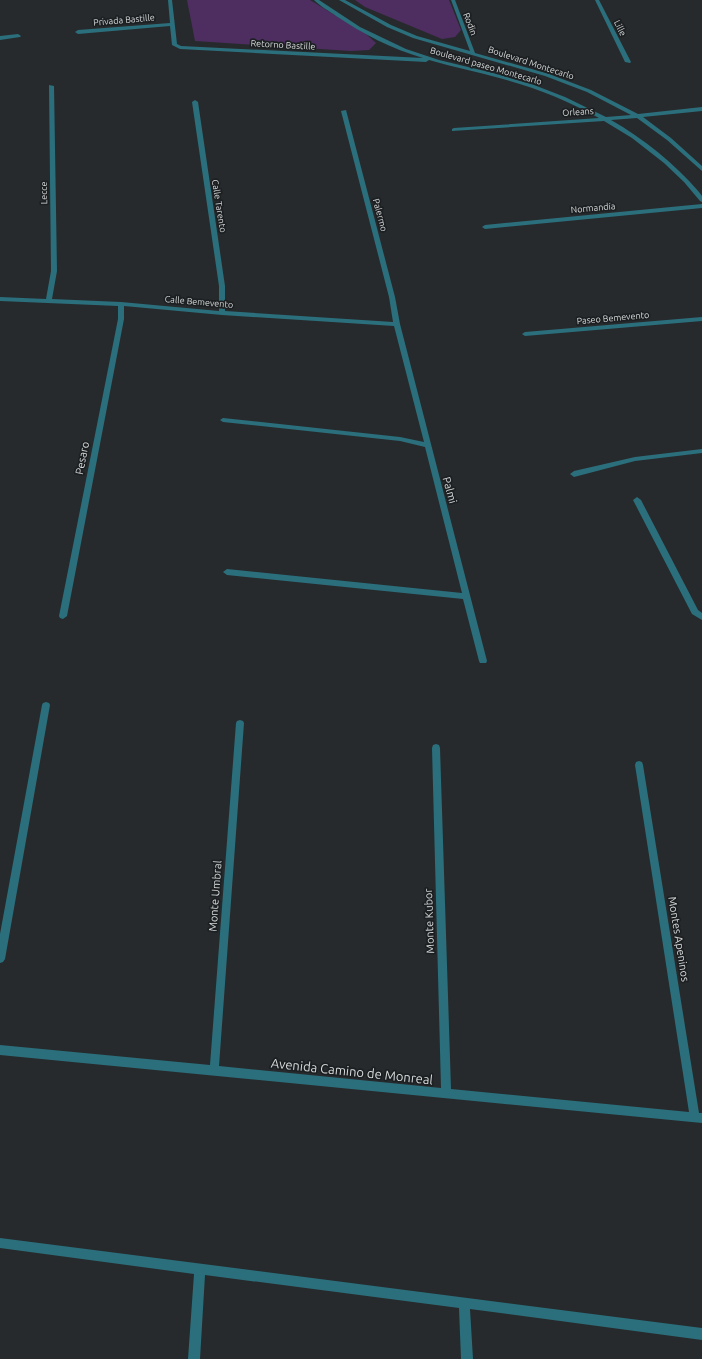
<svg xmlns="http://www.w3.org/2000/svg" width="702" height="1359" viewBox="0 0 702 1359" font-family="Ubuntu,sans-serif">
	<rect width="100%" height="100%" fill="#272a2c"/>
	<path fill="#4e2d61" d="M187 0H310L366 34 376 43 369 50 351 51 195 41Z
		M355 0H449L461 30 455 37 442 39 365 7Z"/>
	<g fill="none" stroke-linecap="round" stroke-linejoin="round">
		<path fill="#2b6f7c" fill-rule="evenodd" d="M168 0H172L177 44 181 46 423 58C392 49 363 34 336 16 329 11 320 6 314 0H319L360 27 406 49 439 60 493 73 534 85 565 97 606 117 631 115 587 92 545 76 413 38 387 27 339 0H345L391 25 417 36 470 51 451 0H455L475 53 549 74 591 90 638 114 702 107V111L643 117 671 138 702 166V171L667 140 637 118 611 120C644 139 674 163 699 192L702 196V202L700 201 684 182 664 163 632 138 604 121 452 131V129L454 128 599 118C569 101 536 88 503 79 478 72 453 67 429 60L426 62 180 49 172 45 170 26 78 34 75 32 78 30 170 23Z
			M595 0H599L631 62 630 63 625 62Z
			M18 34 21 36 20 37 0 40V36Z
			M49 85 54 86 57 271 52 299 121 302 219 311V286L192 102 195 100 198 102 225 286V311L393 322 389 297 341 111 346 110 395 297 400 324 487 661 486 663H480L479 661 463 599 227 575 223 572 227 569 462 593 425 447 400 441 223 422 220 420 223 418 400 437 424 442 394 326 222 315 124 306V319L67 616 63 619 60 618 59 616 118 319V306L0 301V297L46 299 51 271Z
			M702 204V208L485 229 482 227 485 225Z
			M702 317V321L525 336 522 334 525 332Z
			M702 449V453L635 461 574 477 570 474 574 471 635 457Z
			M637 497 641 500 698 610 702 613V620L692 614 633 500Z
			M46 702 49 703 50 705 5 959 3 962 0 963V934L42 705 43 703Z
			M240 720 243 721 244 723 219 1066 441 1088 432 748 433 745 436 744 439 745 440 748 451 1089 689 1112 635 765 636 762 639 761 642 762 643 765 699 1113H702V1123L0 1055V1045L210 1065 236 723 237 721Z
			M0 1238 702 1328V1340L470 1309 473 1359H461L459 1308 205 1275 200 1359H188L194 1274 0 1248Z"/>
	</g>
	<g text-anchor="middle" dominant-baseline="central" stroke-width="3.5" stroke-linejoin="round" paint-order="stroke">
		<g font-size="9" fill="#d7d9da" stroke="#1d2022">
			<text transform="translate(124 20) rotate(-5)">Privada Bastille</text>
			<text transform="translate(470 24) rotate(69)">Rodin</text>
			<text transform="translate(620 28) rotate(64)">Lille</text>
			<text transform="translate(283 45) rotate(3)">Retorno Bastille</text>
			<text transform="translate(531 63) rotate(18)">Boulevard Montecarlo</text>
			<text transform="translate(486 66) rotate(16)">Boulevard paseo Montecarlo</text>
			<text transform="translate(578 112) rotate(-4)">Orleans</text>
			<text transform="translate(44 193) rotate(-91)">Lecce</text>
			<text transform="translate(219 206) rotate(81)">Calle Tarento</text>
			<text transform="translate(593 208) rotate(-5)">Normandía</text>
			<text transform="translate(380 215) rotate(75)">Palermo</text>
			<text transform="translate(199 302) rotate(5)">Calle Bemevento</text>
			<text transform="translate(613 318) rotate(-5)">Paseo Bemevento</text>
		</g>
		<g font-size="11" fill="#d7d9da" stroke="#1d2022">
			<text transform="translate(82 458) rotate(-79)">Pesaro</text>
			<text transform="translate(450 490) rotate(75)">Palmi</text>
			<text transform="translate(215 896) rotate(-86)">Monte Umbral</text>
			<text transform="translate(429 921) rotate(-92)">Monte Kubor</text>
			<text transform="translate(679 939) rotate(81)">Montes Apeninos</text>
		</g>
		<g font-size="13" fill="#d7d9da" stroke="#1d2022">
			<text transform="translate(352 1071) rotate(6)">Avenida Camino de Monreal</text>
		</g>
	</g>
</svg>
